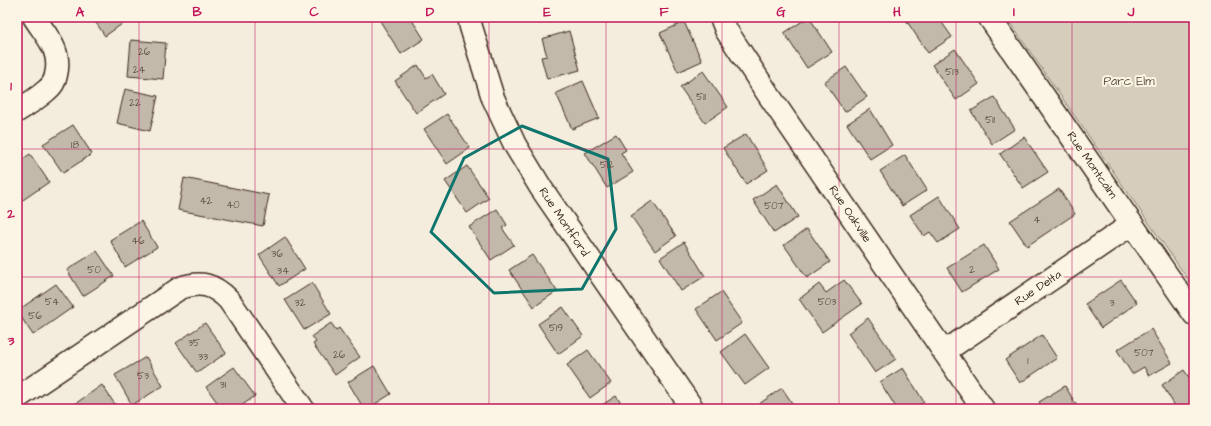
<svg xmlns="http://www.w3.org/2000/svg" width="1211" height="426" viewBox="0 0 1211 426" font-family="'Architects Daughter',sans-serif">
	<rect width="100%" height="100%" fill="#f4eddd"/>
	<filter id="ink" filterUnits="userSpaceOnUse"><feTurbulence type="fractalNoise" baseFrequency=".025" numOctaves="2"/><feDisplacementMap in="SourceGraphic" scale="8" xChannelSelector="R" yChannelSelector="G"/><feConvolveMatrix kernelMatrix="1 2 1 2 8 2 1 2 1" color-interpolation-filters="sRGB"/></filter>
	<g filter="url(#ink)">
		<path fill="#d6cdbd" stroke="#887c6e" d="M1006 17H1194V288Z"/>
		<path fill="#c3b9aa" stroke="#3b2a1e" d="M92 17H132L105 36Z
			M387 17H410L424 39 401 54 380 21Z
			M809 17 832 52 807 68 784 33Z
			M911 17H938L952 37 928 53 906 20Z
			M684 22 702 61 678 72 660 33Z
			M569 31 580 70 547 79 541 57 547 56 542 39Z
			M131 40 166 43 163 79 128 76Z
			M955 49 979 84 956 100 932 65Z
			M418 65 426 78 432 74 444 94 416 113 395 81Z
			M846 67 867 97 845 112 824 82Z
			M703 71 728 107 705 123 680 87Z
			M583 81 599 118 572 129 556 93Z
			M125 89 158 96 150 131 117 123Z
			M994 97 1015 129 992 144 971 111Z
			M870 109 892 145 870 159 847 124Z
			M447 114 470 148 447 164 424 129Z
			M73 125 92 154 63 173 43 144Z
			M616 134 626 150 621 153 633 172 607 188 585 153Z
			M746 134 768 170 746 184 723 148Z
			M1024 137 1048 172 1023 188 1000 154Z
			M30 154 49 182 20 202 17 199V163Z
			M905 155 927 190 902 206 880 171Z
			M467 166 489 198 467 213 445 181Z
			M184 178 269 195 263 226 178 210Z
			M777 184 798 217 774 233 753 200Z
			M1059 189 1075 214 1027 246 1010 221Z
			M939 196 960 229 938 243 930 232 924 236 910 215Z
			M652 201 676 236 655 251 631 216Z
			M497 209 507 225 502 228 514 245 491 260 469 227Z
			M141 221 157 247 125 267 110 240Z
			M807 229 830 262 807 278 784 245Z
			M285 237 305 269 279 286 259 255Z
			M684 242 705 276 681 291 660 258Z
			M984 245 999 269 962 292 947 268Z
			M97 251 114 276 83 296 67 270Z
			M532 255 557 291 534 307 509 270Z
			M844 280 862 304 822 332 799 299 819 284 826 293Z
			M1121 280 1137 303 1101 328 1085 304Z
			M312 283 331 314 304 330 285 300Z
			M56 284 73 307 33 335 17 311Z
			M721 292 742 323 717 340 696 309Z
			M563 307 583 336 558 354 538 324Z
			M868 318 896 359 875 373 848 333Z
			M205 323 226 353 197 373 176 343Z
			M331 323 336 330 339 328 360 357 335 375 313 344 316 342 312 336Z
			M1151 329 1172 363 1149 376 1144 367 1132 374 1117 350Z
			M745 334 769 368 745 385 721 352Z
			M1042 335 1057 358 1020 383 1005 360Z
			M588 350 611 383 590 398 567 365Z
			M146 357 163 386 132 405 115 375Z
			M374 366 391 394 367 409H364L348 382Z
			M234 367 255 396 237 409H222L206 387Z
			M903 368 924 402 912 409H897L880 382Z
			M1184 370 1194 385V409H1177L1162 385Z
			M102 385 118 409H75L72 406Z
			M1065 386 1079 409H1043L1039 402Z
			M782 388 796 409H762L759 404Z
			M616 396 625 409H596Z"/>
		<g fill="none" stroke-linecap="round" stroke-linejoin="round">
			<defs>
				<path id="minor" d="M469 17 471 27 493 98 515 145 541 188 693 409
					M721 17 726 30 768 94 983 409
					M989 17 1194 314
					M17 111C27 105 38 98 47 90 52 86 55 81 56 75 62 50 46 36 34 17
					M944 352 1132 224
					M17 398 180 288C201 281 213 284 229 300L303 409"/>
			</defs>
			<use href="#minor" stroke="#3b2a1e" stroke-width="25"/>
			<use href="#minor" stroke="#fcf5e5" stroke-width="22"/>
		</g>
	</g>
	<path fill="none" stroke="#0f766e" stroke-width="3" stroke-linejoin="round" d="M522 126 608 159 616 229 582 289 494 293 431 232 464 158Z"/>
	<path fill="none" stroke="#c2185b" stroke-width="1" stroke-opacity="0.55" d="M139 17V409M255 17V409M372 17V409M489 17V409M606 17V409M722 17V409M839 17V409M956 17V409M1072 17V409M17 149H1194M17 277H1194"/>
	<g text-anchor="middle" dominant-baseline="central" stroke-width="4" stroke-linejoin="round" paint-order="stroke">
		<g font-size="10" fill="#5d4e41">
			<text x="144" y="52">26</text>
			<text x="139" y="70">24</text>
			<text x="952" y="72">513</text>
			<text x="701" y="97">511</text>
			<text x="135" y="103">22</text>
			<text x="990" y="120">511</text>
			<text x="75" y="145">18</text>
			<text x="607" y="165">512</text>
			<text x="206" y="201">42</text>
			<text x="233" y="205">40</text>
			<text x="774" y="206">507</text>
			<text x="1037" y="220">4</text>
			<text x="138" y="241">46</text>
			<text x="277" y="254">36</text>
			<text x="94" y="270">50</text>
			<text x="972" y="270">2</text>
			<text x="283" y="271">34</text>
			<text x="52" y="302">54</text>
			<text x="827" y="302">503</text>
			<text x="300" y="303">32</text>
			<text x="1112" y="303">3</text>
			<text x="35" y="316">56</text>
			<text x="556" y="328">519</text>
			<text x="194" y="343">35</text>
			<text x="1144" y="353">507</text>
			<text x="339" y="355">26</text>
			<text x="203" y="357">33</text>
			<text x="1028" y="361">1</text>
			<text x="143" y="376">53</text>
			<text x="223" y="385">31</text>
		</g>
		<g font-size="12" fill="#625346" stroke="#fcf5e5">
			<text x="1129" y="81">Parc Elm</text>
		</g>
		<g font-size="12" fill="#3b2a1e" stroke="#fcf5e5">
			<text transform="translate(1092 165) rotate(55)">Rue Montcalm</text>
			<text transform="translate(850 214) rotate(56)">Rue Oakville</text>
			<text transform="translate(564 222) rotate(56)">Rue Montford</text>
			<text transform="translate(1038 288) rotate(-34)">Rue Delta</text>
		</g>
	</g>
	<rect width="1211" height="426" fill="none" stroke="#fcf5e5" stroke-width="44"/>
	<rect x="22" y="22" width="1167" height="382" fill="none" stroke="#c2185b" stroke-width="1.5"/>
	<g font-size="13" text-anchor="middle" font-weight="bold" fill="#c2185b">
		<text x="80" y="16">A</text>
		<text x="197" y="16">B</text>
		<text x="314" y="16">C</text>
		<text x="430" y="16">D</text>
		<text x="547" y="16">E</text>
		<text x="664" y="16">F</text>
		<text x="781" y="16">G</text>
		<text x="897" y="16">H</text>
		<text x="1014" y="16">I</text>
		<text x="1131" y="16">J</text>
		<text x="11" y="90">1</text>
		<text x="11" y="218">2</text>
		<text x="11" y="345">3</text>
	</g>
</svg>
